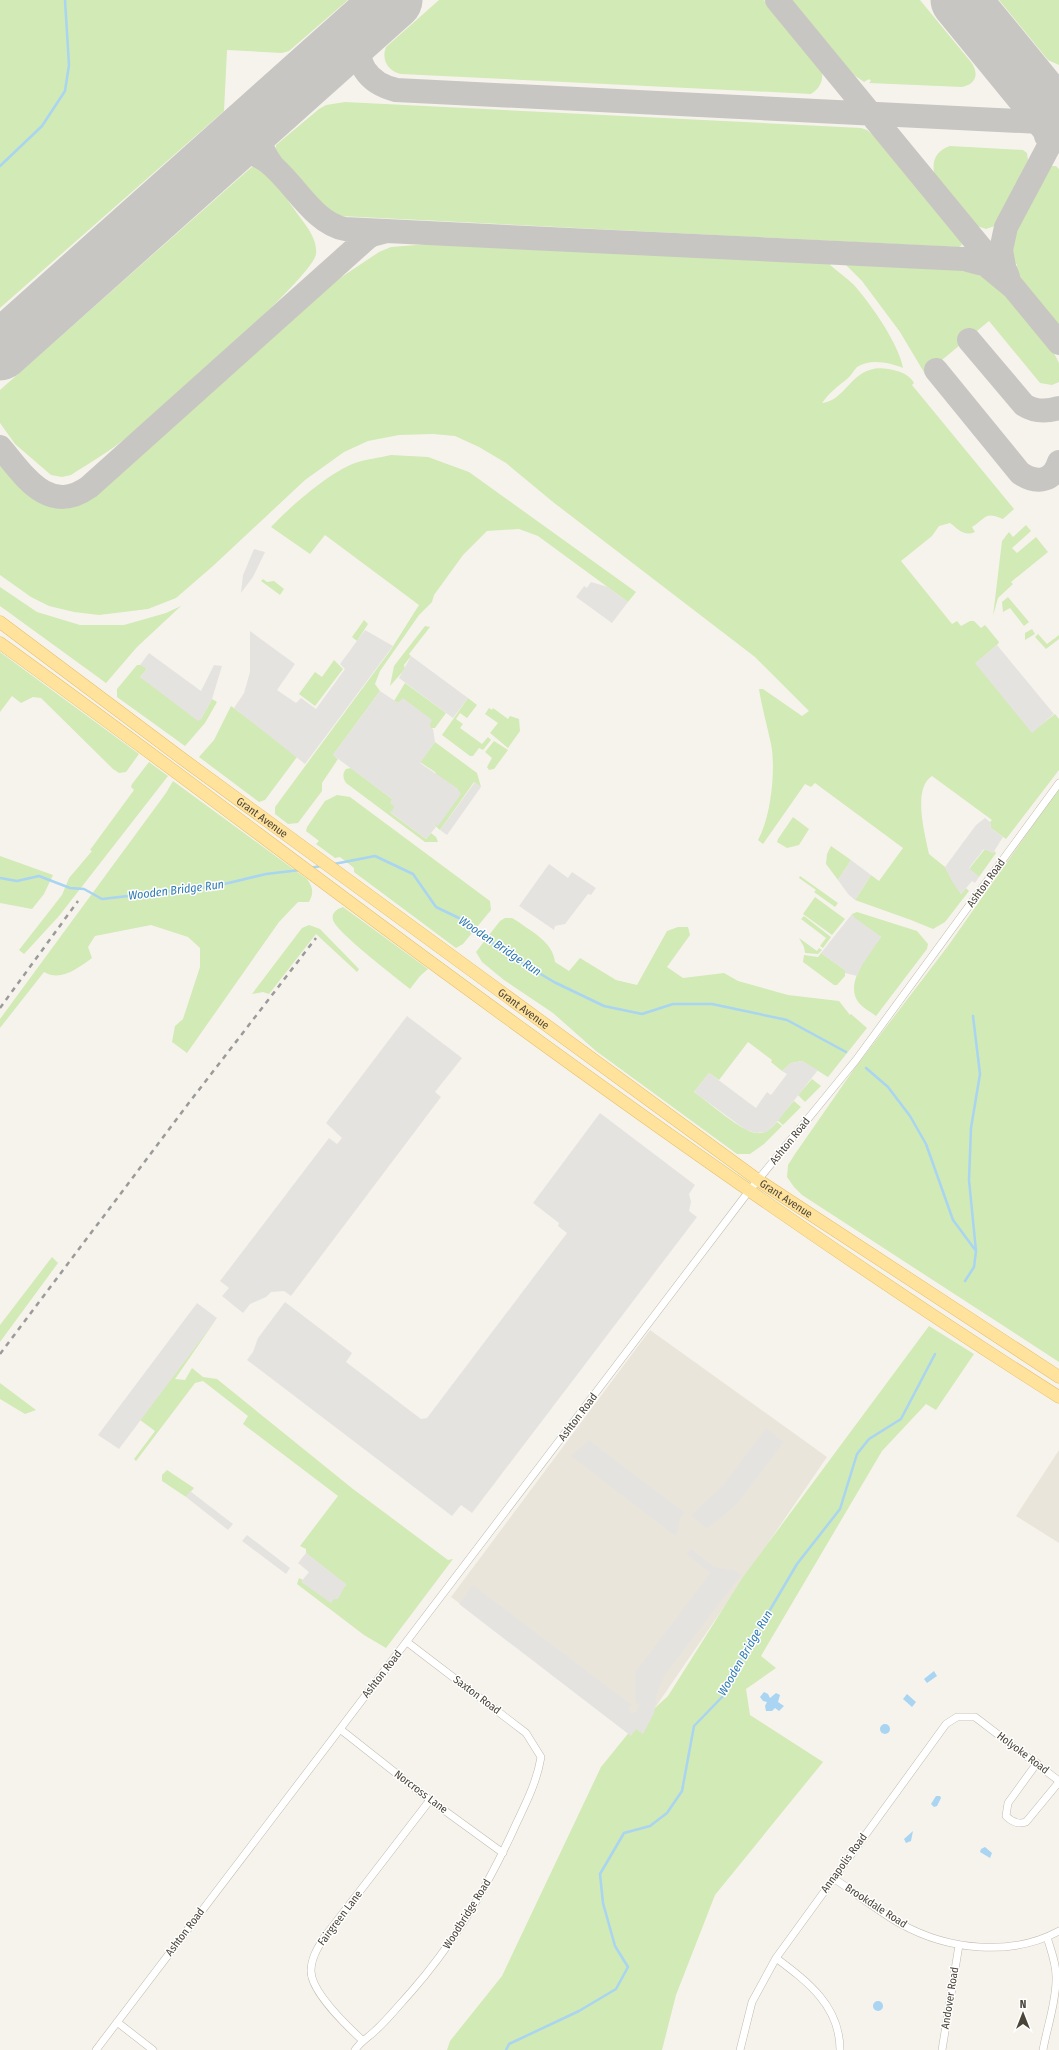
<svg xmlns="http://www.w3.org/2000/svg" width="1059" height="2050" viewBox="0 0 1059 2050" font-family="'Fira Sans Condensed',sans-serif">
	<rect width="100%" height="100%" fill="#f6f3ec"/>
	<path fill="#eae5da" d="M650 1330 827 1457 637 1734 451 1597Z
		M1059 1450V1543L1016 1516Z"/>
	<path fill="#d2eab5" d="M0 0H348L289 51 282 53 227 50 224 111 0 308Z
		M439 0H764L819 66C826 76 821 88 811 94L401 74C388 71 381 60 386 47Z
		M791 0H920L971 62C979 73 977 84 962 87L869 83 871 81 869 79 864 82 851 73Z
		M999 0H1059V65L1048 60Z
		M345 102 861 128 867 130 881 142 961 240 962 245 959 247 875 243 340 216 326 208 275 151 276 145 319 109 326 105Z
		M950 146 1023 150 1027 153 1028 160 995 226 986 229 977 226 935 177C931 162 935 151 950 146Z
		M254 165C266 166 285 196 292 206 301 220 318 236 316 254 313 278 154 415 126 438 109 452 89 463 71 475L62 477 51 475 15 444 0 423V390Z
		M1051 166H1056L1059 169V327L1018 276 1016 272 1017 264 1013 265C1005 232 1032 199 1046 172Z
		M442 243 830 262V265C838 272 847 278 854 285 870 303 899 344 903 368 890 363 871 358 857 367 854 370 851 376 847 379 838 386 829 393 822 403 850 400 852 357 897 371 904 373 910 376 914 383L912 385 1014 509 1003 519C984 511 987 518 972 527L975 532C964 537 958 529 950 523L939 526 932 536 901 561 952 624 957 621 961 626 970 621H974L981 628 985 625 999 642 998 644 976 663 1032 732 1055 714 1059 719V770L1006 839 991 828 990 822 992 820 932 776C912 789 925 834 929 854L945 867 961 894 966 888 969 891 945 922 933 929 911 920 855 900 871 875 879 881 903 848 815 783 811 787 805 784 763 844 758 840C771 817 776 769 771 744 767 725 762 708 759 689H763L802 716 809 711 755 657 553 502 506 463 479 447 455 436 433 434 399 435 368 441 344 452 305 480 213 566 176 598 148 609 99 615 74 612 49 606 31 597 0 575V462C27 494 52 523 95 493L328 286 379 252 391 247Z
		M846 262C888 264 964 258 997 286 1017 302 1038 333 1054 353L1059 363V382L1052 385 1040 383 989 321 925 374 900 332 862 281 845 264Z
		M391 455 428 457 469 472 636 592 628 602 538 536 519 529 487 531 463 555 434 595 432 602 419 615 380 671 375 684 380 691 333 755 338 759 322 783V791L298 823 288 824 275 814V807L390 651 419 605 325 535 310 554 271 527C290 507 328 473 355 463 366 459 379 458 391 455Z
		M1026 525 1031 531 1012 548 1017 553 1036 537 1048 552 1011 582 1013 584 998 598 993 616 1002 541 1009 532 1013 537Z
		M263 579 267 582 274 581 284 589 280 595 261 581Z
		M0 587 37 612 80 625H124L166 613 181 606 137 647 106 683 0 606Z
		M1008 597 1029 622 1024 626 1010 608 1003 612 1002 602Z
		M364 620 368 624 357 641 352 637Z
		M425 626 430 627 409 654 411 656 404 665 405 669 390 686 394 666Z
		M1032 629 1035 634 1025 640V633Z
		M1038 634 1047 644 1059 635V639L1046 649 1035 637Z
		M0 652 139 754 126 772 119 773 113 769 41 698 33 697 21 703 12 696 0 712Z
		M334 660 343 669 315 706 299 694 315 672 322 677Z
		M137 665H142L147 669 140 677 201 719 212 699 217 702 205 723 185 746 117 697V689Z
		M405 683 446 713 435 728H430L429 723 431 720 403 699 398 703 394 701Z
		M468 698 477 705 467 718 460 713 456 719 463 724 460 728 482 744 488 737 491 740 483 750 479 748 473 756H470L442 735Z
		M231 706 296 754 297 757 265 800 259 802 199 757 214 740Z
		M489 708 492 710 493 708 508 719 510 716 519 719 520 731 508 748 490 733 498 723 485 714Z
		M494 741 508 750 494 769 489 770 487 767 492 758 485 752Z
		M435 742 477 773 481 787 474 782 440 830 432 823 438 825 446 782 436 774 435 772 420 762Z
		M149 762 168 776 59 916 24 954 19 950 62 895 69 878 92 851 90 850 134 790 131 787 132 784Z
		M351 768 392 799 395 807 391 813 426 839 431 833 436 837 438 842H425L346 783C343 778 342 774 346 769Z
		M173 781 307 879C313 887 314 893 309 902H298L279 922 187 1053 172 1042 175 1026 183 1019 200 967V948L188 937 151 925 95 936 88 947 92 958C78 968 61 982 44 972L0 1028V1019L166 793Z
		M1059 788V1362L802 1195 794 1187 787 1177 788 1165 795 1154 854 1069 948 946Z
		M337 795 350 797 490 901 491 910 463 944 456 948 354 872V868L340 857 335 858 316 844 319 841 306 831 307 827 325 801Z
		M793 817 809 829 799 845 787 848 777 842 778 839Z
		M831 846 851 860 838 880 826 864 827 854Z
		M985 849 993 853 994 851 996 853 979 877 969 869Z
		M0 856 53 875 44 894 32 909 0 903Z
		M800 876 838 903 835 907 814 892 816 890 799 878Z
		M815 897 845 919 832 935 803 914Z
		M343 907 428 969 420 976 410 989C397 978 337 933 333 920 331 913 337 909 343 907Z
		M857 912 917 931 928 944 927 949 876 1016C871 1012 863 1008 859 1003 843 984 870 952 881 937L854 918 852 914Z
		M804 916 831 937 823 948 820 946 826 938 801 919Z
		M505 918H512L517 921C532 932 553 942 555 962L569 971 580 958 616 980 637 985 667 931 678 927H688L690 935 667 967 683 978 724 973 738 981 788 995 839 1001 850 1015 851 1014 867 1028 828 1077 802 1061 791 1063 782 1071 771 1062 772 1060 748 1042 719 1080 709 1073 694 1092C707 1101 742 1132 756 1133 765 1134 771 1129 777 1122L782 1126 764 1144 750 1154H737L596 1051 553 1013 504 980 482 962 476 952 500 921Z
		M309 925 320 929 359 969 357 972 316 934 269 994 263 992 252 994 302 928Z
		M799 938 817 951 819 948 822 950 818 954 805 953 804 947Z
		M821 953 845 970V976L837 985H834L803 962 804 955 818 957Z
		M812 1079 821 1086 805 1102 798 1095Z
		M794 1101 801 1107 783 1125 777 1120Z
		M52 1257 58 1263 0 1342V1325Z
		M217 1318 175 1379 185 1380 192 1368 203 1377 217 1379 353 1489 448 1560 453 1559 386 1648 364 1635 297 1584 299 1578 303 1580 302 1582 342 1589 346 1585 306 1553V1549L300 1546 338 1496 243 1424 248 1416 203 1381 195 1383 136 1461 134 1459 155 1431 140 1420Z
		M929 1326 974 1354 936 1410 926 1404 882 1451 761 1656 776 1668 746 1689 750 1715 823 1762 715 1895 676 1995 662 2050H447L450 2041 502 1976 601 1767 631 1730 668 1696 743 1577Z
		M0 1383 36 1410 25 1414 0 1399Z
		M167 1470 194 1488 186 1497 162 1481V1475Z"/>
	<path fill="#e5e3e0" d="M254 549 265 552 253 577 241 593 243 575Z
		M591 582 608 587 628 602 612 623 576 597 584 586 587 588Z
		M365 630 393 646 305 764 234 708 244 693 250 672V631L295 664 277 690 296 703 301 698 316 709 345 669 340 664Z
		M997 645 1054 714 1032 733 975 663Z
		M149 653 201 691 214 665 222 666 212 699 201 719 198 721 140 677 147 669 140 665Z
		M411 656 468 698 453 718 399 678Z
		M380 691 398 703 403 698 432 720 429 726 433 729 435 742 420 763 457 788 461 794 438 826 432 823 436 827 426 839 390 812 395 807 390 803 392 799 333 755Z
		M475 782 481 787 447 835 440 830Z
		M985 818 990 822 991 828 1003 837 993 853 984 849 969 868 979 877 975 883 972 881 961 894 953 883 945 867 976 825Z
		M851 860 871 875 855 900 848 894 838 880Z
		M549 864 568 878 572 872 596 888 591 895 588 894 565 924 555 926 554 930 519 906Z
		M852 914 855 918 881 937 862 965 857 976 845 973V970L821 953Z
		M407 1016 462 1058 435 1092 441 1097 291 1296 284 1291 271 1292 266 1297 250 1304 243 1313 222 1296 229 1288 220 1281 329 1138 337 1144 342 1138 326 1123Z
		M802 1061 818 1070 777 1122 767 1132 756 1133 746 1130 694 1092 709 1073 756 1108 767 1092 771 1095 787 1074 782 1071 791 1063Z
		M600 1113 695 1185 689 1194 691 1202 689 1211 697 1217 472 1513 461 1505 452 1516 247 1360 253 1352 258 1338 285 1302 352 1353 346 1362 421 1419 427 1418 567 1233 558 1226 559 1223 533 1203Z
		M197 1303 217 1318 119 1449 98 1435Z
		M766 1428 784 1442 738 1503 707 1529 691 1515 722 1486Z
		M589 1440 685 1513 680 1518 678 1531 675 1536 571 1456Z
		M190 1491 233 1524 228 1530 186 1497Z
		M247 1535 290 1568 286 1574 242 1541Z
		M691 1549 714 1567 735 1570 741 1575 664 1676 657 1693 654 1713 643 1734 636 1729 631 1736 459 1604 473 1585 632 1705 629 1709 631 1713 636 1712 640 1705 635 1703 636 1671 710 1573 686 1554Z
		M306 1553 346 1584 338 1599H334L331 1603 301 1582 309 1572 298 1563Z"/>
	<path fill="#a9d4f2" d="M934 1671 937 1676 927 1683 924 1679Z
		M764 1692 768 1694 770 1698 776 1693 780 1695 778 1702 784 1706 779 1711 775 1708 772 1711H766L765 1706 767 1702 763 1701 760 1697Z
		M907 1694 916 1702 912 1707 903 1699Z
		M880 1729a5 5 0 1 1 10 0a5 5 0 1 1-10 0Z
		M936 1796H940L941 1798 937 1806 934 1807 931 1804Z
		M913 1831 911 1841 906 1843 904 1839Z
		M985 1847 992 1853 990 1858 980 1852 981 1849Z
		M873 2006a5 5 0 1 1 10 0a5 5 0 1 1-10 0Z"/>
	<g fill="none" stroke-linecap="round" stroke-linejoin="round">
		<path stroke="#a9d4f2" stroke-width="2.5" d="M0 166 42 126 65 91 69 65 65 0
			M334 864 375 856 413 874 436 907 465 921 504 952 554 982 604 1006 642 1014 673 1004H712L787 1020 846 1052
			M310 868 321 866
			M0 878 17 881 39 876 70 888 84 889 102 899 216 886 266 874 300 870
			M866 1068 888 1087 910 1116 926 1144 953 1220 976 1251
			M965 1281 974 1267 976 1251 969 1180 971 1128 980 1074 973 1016
			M506 2050 509 2044 579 2011 616 1989 628 1967 615 1946 603 1903 600 1874 624 1833 650 1826 667 1813 682 1791 694 1726 726 1693 737 1666 797 1564 840 1509 857 1454 869 1439 901 1419 935 1354"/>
		<path stroke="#c8c6c3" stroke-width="24" d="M777 0 1059 343
			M381 11C375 18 366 25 363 34 352 62 368 83 396 90L1059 123
			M1023 77C1034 97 1044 114 1046 136
			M209 164C216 160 223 155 231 153 280 141 300 221 345 229L964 259 986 265 1014 288
			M272 165C256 144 258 130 272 109
			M1008 277 1004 267 1001 250 1006 227 1059 127
			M969 340 1024 405C1035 412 1046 412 1059 408
			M936 370 1020 473C1036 484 1053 482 1059 462
			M0 447C24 475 48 516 89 487L367 238 372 235 387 231"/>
		<path stroke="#c8c6c3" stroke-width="59" d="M960 0 1059 121
			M0 351 393 0"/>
		<defs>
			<path id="street" d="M340 1729 430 1800 503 1853
				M1037 1763 1008 1803 1006 1816C1012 1822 1018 1825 1026 1822L1059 1782
				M833 1878C856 1893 878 1911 901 1924 948 1950 1011 1957 1059 1931
				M776 1958C808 1982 840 2006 840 2050
				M117 2022 153 2050
				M362 2040C347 2026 311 1992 311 1971 311 1959 317 1949 323 1939L430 1800
				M96 2050 749 1191 856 1060 1059 783
				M355 2050C361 2041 369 2037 376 2030 389 2018 400 2004 411 1992 455 1942 490 1882 517 1822 527 1801 537 1781 541 1757L526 1733 407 1642
				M740 2050 752 2002 776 1958 946 1724 957 1717H975L1059 1781
				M942 2050 959 1945
				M1043 2050C1047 2027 1056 2003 1056 1980 1057 1965 1051 1951 1047 1937"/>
			<g id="primary">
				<path id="s1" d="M0 622 184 760 758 1180 1059 1377"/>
				<path d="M0 643C156 755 307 872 462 985 657 1128 855 1268 1059 1397"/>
			</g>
		</defs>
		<use href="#street" stroke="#c2bbae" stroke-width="8"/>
		<use href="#primary" stroke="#e6c16a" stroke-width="13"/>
		<use href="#street" stroke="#fff" stroke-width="7"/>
		<use href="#primary" stroke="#ffe39c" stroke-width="12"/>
		<path stroke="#9a9a9a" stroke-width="2.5" stroke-dasharray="5 5" stroke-linecap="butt" d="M0 1008 78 901
			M0 1354 188 1104 316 938"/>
	</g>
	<g text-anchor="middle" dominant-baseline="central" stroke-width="3" stroke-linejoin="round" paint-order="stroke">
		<g font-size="11" fill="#4b4439" stroke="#fff">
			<text stroke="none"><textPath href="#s1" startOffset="327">Grant Avenue</textPath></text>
			<text transform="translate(986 883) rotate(-54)">Ashton Road</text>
			<text stroke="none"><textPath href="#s1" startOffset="651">Grant Avenue</textPath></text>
			<text transform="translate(790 1141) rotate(-51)">Ashton Road</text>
			<text stroke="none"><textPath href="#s1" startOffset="975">Grant Avenue</textPath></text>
			<text transform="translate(578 1417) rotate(-53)">Ashton Road</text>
			<text transform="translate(382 1674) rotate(-52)">Ashton Road</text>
			<text transform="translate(477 1695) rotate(37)">Saxton Road</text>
			<text transform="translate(1023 1753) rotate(37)">Holyoke Road</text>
			<text transform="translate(421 1792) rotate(37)">Norcross Lane</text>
			<text transform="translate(844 1863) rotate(-54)">Annapolis Road</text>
			<text transform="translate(876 1906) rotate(33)">Brookdale Road</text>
			<text transform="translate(467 1914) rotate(-58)">Woodbridge Road</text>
			<text transform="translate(340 1918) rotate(-53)">Fairgreen Lane</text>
			<text transform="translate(185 1932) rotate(-53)">Ashton Road</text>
			<text transform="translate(950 1998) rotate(-81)">Andover Road</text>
		</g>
		<g font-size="12" font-style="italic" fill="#2e7ab2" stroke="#fff">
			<text transform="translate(176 890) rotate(-7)">Wooden Bridge Run</text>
			<text transform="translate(500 946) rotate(34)">Wooden Bridge Run</text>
			<text transform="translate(745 1653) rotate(-60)">Wooden Bridge Run</text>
		</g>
	</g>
	<g transform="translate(1023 2014)" stroke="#ffffff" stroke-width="3" paint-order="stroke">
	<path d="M0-3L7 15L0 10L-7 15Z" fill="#4b4439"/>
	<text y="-6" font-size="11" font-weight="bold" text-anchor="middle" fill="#4b4439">N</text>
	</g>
</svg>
